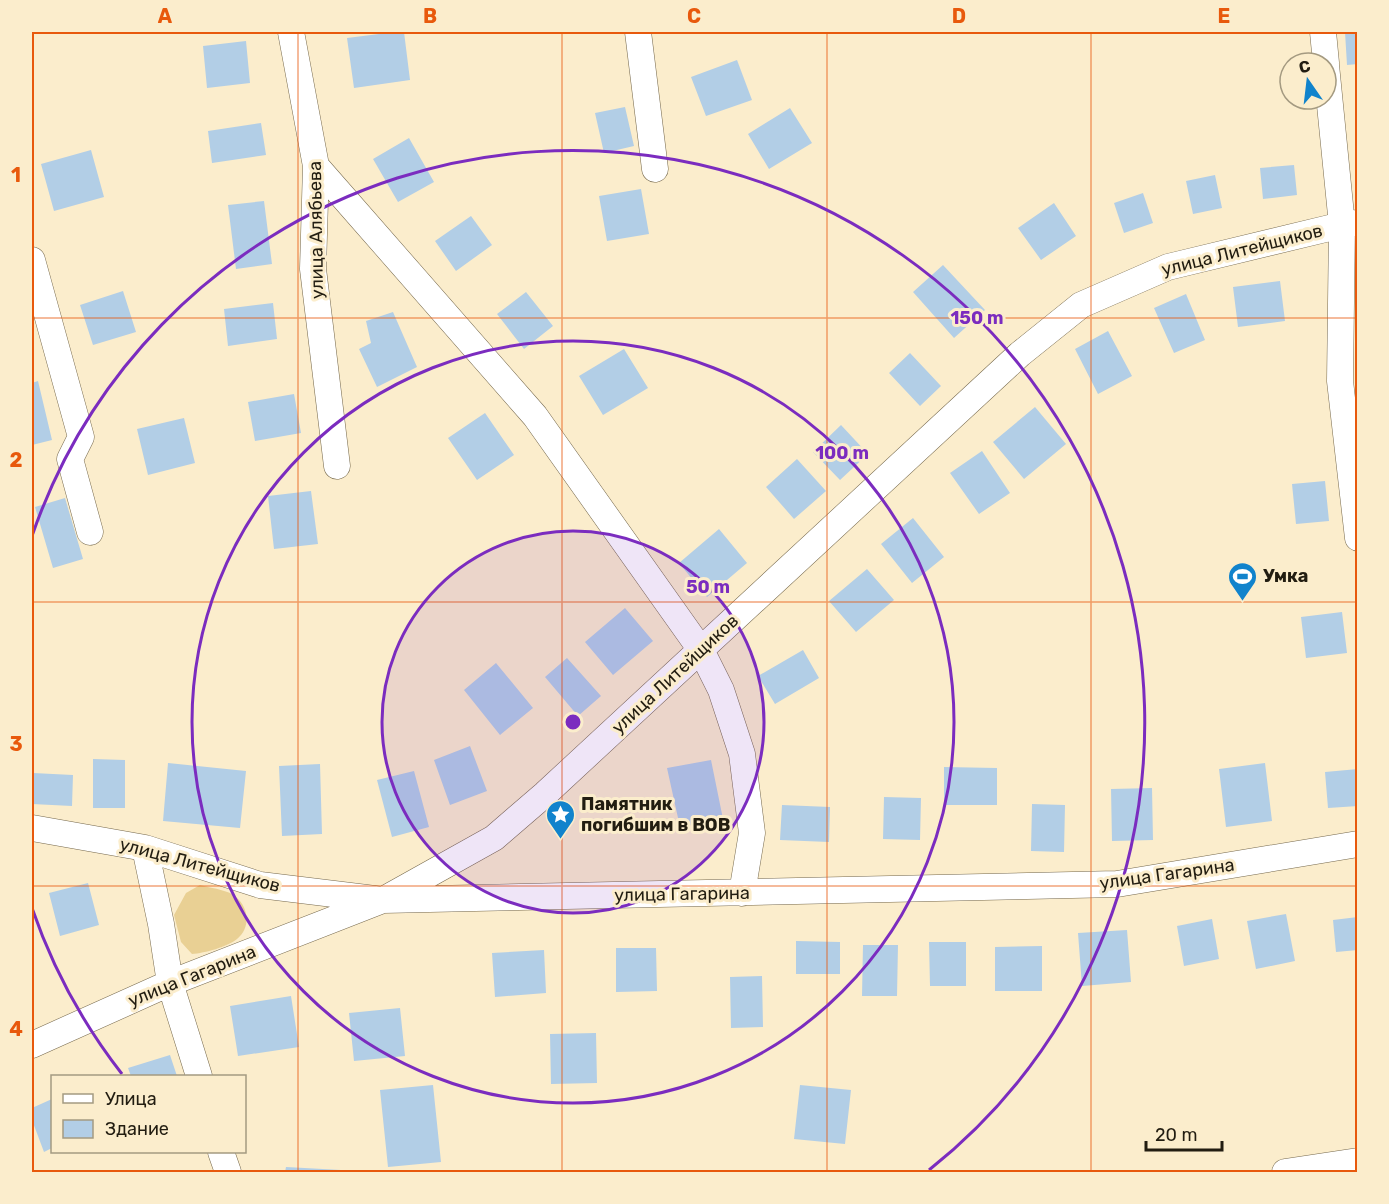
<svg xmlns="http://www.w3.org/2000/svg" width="1389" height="1204" viewBox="0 0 1389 1204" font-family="Rubik,sans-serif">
	<rect width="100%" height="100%" fill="#fbedcc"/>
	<path fill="#e9d094" d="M200 885C210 888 229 890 236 897 249 908 251 928 237 939 227 947 205 953 192 954L181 942 174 915 186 893Z"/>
	<path fill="#b2cee6" d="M395 32H404L410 80 354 88 347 38Z
		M1345 32H1358V64L1347 65Z
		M246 41 250 83 207 88 203 46Z
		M737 60 752 100 706 116 691 77Z
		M625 107 634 146 604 153 595 113Z
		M790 108 812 143 769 169 748 134Z
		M261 123 266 155 212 163 208 131Z
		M409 138 434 182 398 202 373 159Z
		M91 150 104 197 54 211 41 164Z
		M1294 165 1297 195 1263 199 1260 168Z
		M1215 175 1222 208 1193 214 1186 181Z
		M641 189 649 234 607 241 599 196Z
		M1143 193 1153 223 1124 233 1114 203Z
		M264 201 272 264 236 269 228 205Z
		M1054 203 1076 236 1041 260 1018 228Z
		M471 216 492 245 456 271 435 241Z
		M943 265 985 310 954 338 913 292Z
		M1280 281 1285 321 1238 327 1233 287Z
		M123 291 136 332 93 345 80 305Z
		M526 292 553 326 524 349 497 314Z
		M1186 294 1205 340 1174 353 1154 308Z
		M273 303 277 339 228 346 224 309Z
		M393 312 417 367 377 387 359 349 371 343 366 321Z
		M1108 331 1132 376 1098 394 1075 349Z
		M624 349 648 388 603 415 579 376Z
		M910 353 941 386 920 406 889 373Z
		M38 381 52 440 32 445V383Z
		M294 394 301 433 255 441 248 402Z
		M1035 407 1066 444 1024 479 993 442Z
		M485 413 514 455 477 480 448 438Z
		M184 418 195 463 148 475 137 429Z
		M841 425 868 454 840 480 813 452Z
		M982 451 1010 493 979 514 950 473Z
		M797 459 826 491 794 519 766 487Z
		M1325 481 1329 521 1296 524 1292 484Z
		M311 491 318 544 274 549 268 496Z
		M65 498 83 559 53 568 35 507Z
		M913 518 944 557 912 583 881 544Z
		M719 529 747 563 707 597 679 563Z
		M867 569 894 600 856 632 829 601Z
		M625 608 653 641 613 675 585 642Z
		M1342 612 1347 653 1306 658 1301 617Z
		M803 650 819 678 775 704 758 676Z
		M567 658 601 696 578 716 545 677Z
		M496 663 533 708 500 735 464 690Z
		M470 746 487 791 450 805 434 760Z
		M93 759 125 760V808H93Z
		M711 760 723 819 680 827 667 768Z
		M168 763 246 771 240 828 163 821Z
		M1265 763 1272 821 1226 827 1219 769Z
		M320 764 322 834 282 836 279 766Z
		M944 767 997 768V805H944Z
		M1358 769V806L1328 808 1325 772Z
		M414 771 429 827 392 837 377 780Z
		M33 773 73 775 72 806 32 804Z
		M1152 788 1153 840 1112 841 1111 789Z
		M884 797 921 798 920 840 883 839Z
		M1032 804 1065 805 1064 852 1031 851Z
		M782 805 830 807 829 842 780 840Z
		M88 883 99 925 60 936 49 893Z
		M1286 914 1295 961 1256 969 1247 921Z
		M1358 917V950L1336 952 1333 920Z
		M1212 919 1219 959 1184 966 1177 926Z
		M1127 930 1131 982 1082 986 1078 933Z
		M796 941 840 942V974H796Z
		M929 942H966V986H930Z
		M863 945H898L897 996H862Z
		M1042 946V991H995V947Z
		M616 948H656L657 991 616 992Z
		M544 950 546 993 495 997 492 953Z
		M762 976 763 1027 731 1028 730 977Z
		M291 996 299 1047 238 1056 230 1006Z
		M400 1008 405 1056 354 1061 349 1013Z
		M596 1033 597 1083 551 1084 550 1034Z
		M170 1055 177 1076H131L128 1068Z
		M433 1085 441 1162 388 1167 380 1090Z
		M800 1085 851 1090 845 1144 794 1139Z
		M52 1099V1148L44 1152 32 1120V1108Z
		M286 1167 341 1170V1172H285Z"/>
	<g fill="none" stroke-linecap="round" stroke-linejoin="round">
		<defs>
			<path id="street" d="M291 32 316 166 313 269 337 466
				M638 32 655 169
				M1323 32 1326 63
				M1326 65 1342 225 1340 381 1358 538
				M316 166 535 416 701 650 721 690 742 754 752 833 742 893
				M32 260 81 437 70 459 90 532
				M32 828 145 848 260 885 383 900 494 838 545 794 1020 354 1081 305 1168 267 1342 225 1358 223
				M145 848 161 924 170 983 199 1076
				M32 1045 170 983 383 900 1117 884 1358 844
				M221 1152 228 1172
				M1285 1172 1358 1161"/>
		</defs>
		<use href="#street" stroke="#76694d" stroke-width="27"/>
		<use href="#street" stroke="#fff" stroke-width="26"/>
	</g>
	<path fill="none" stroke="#e8590c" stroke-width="1.5" stroke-opacity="0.55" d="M298 32V1172M562 32V1172M827 32V1172M1091 32V1172M32 318H1358M32 602H1358M32 886H1358"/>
	<circle cx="573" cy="722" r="191" fill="#7b2cbf" fill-opacity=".12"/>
	<g fill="none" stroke="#7b2cbf" stroke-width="3">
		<circle cx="573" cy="722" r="191"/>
		<circle cx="573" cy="722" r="381"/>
		<path d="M122 1074A572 572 0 0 1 32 908M32 536A572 572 0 1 1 929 1170"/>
	</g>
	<defs>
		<symbol id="stadium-pin" viewBox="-11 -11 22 30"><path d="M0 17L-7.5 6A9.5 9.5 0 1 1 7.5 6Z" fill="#1183cc" stroke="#fbedcc"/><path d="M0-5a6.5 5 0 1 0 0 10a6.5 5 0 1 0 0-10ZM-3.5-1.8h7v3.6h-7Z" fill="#fff"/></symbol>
		<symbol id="sight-pin" viewBox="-11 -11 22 30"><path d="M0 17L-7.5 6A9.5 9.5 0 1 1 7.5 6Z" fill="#1183cc" stroke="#fbedcc"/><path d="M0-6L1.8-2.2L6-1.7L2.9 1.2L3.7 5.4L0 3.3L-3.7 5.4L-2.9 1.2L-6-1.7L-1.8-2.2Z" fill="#fff"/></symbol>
	</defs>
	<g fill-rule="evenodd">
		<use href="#stadium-pin" x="1226" y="560" width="33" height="45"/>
		<use href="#sight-pin" x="544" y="798" width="33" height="45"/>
	</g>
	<g text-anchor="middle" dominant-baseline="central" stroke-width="6" stroke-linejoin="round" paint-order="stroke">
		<g font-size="18" fill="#221d11" stroke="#fbedcc">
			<text transform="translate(316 230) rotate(-91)">улица Алябьева</text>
			<text transform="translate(1242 250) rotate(-14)">улица Литейщиков</text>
			<text transform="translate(675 674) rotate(-43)">улица Литейщиков</text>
			<text transform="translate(200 865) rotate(15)">улица Литейщиков</text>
			<text transform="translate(1167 874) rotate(-8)">улица Гагарина</text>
			<text transform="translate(682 894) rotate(-1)">улица Гагарина</text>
			<text transform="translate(192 976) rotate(-22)">улица Гагарина</text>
		</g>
		<g font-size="18" font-weight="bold" fill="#221d11" stroke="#fbedcc" text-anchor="start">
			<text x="1263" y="576">Умка</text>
			<text x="581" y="804">Памятник<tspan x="581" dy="21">погибшим в ВОВ</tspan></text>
		</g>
	</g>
	<circle cx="573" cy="722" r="9" fill="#7b2cbf" stroke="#fbedcc" stroke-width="3"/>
	<g font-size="18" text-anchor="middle" font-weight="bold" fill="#7b2cbf" stroke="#fbedcc" stroke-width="6" stroke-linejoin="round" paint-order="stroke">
		<text x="977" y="324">150 m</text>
		<text x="842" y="459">100 m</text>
		<text x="708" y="593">50 m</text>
	</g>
	<rect width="1389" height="1204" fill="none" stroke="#fbedcc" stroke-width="66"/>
	<rect x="51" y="1075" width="195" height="78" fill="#fbedcc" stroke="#a49a81" stroke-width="1.5"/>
	<rect x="63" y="1094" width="30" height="9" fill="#ffffff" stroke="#a49a81" stroke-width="1.5"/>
	<text x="105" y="1105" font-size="18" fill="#221d11">Улица</text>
	<rect x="63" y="1120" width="30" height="18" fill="#b2cee6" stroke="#a49a81" stroke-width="1.5"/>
	<text x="105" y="1135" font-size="18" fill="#221d11">Здание</text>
	<g transform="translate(1308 81) rotate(346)"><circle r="28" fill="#fbedcc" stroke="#a49a81" stroke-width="1.5"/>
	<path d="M0-4.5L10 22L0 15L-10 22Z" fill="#1183cc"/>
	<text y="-9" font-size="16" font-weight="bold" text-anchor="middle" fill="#221d11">С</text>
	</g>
	<path d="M1146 1141v9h76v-9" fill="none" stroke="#221d11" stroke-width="3"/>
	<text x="1155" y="1141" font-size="18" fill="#221d11" stroke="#fbedcc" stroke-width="4.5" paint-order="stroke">20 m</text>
	<rect x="33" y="33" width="1323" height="1138" fill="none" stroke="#e8590c" stroke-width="2"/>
	<g font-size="20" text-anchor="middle" font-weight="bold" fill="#e8590c">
		<text x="165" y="23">A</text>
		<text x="430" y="23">B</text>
		<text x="694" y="23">C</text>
		<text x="959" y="23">D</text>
		<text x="1224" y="23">E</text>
		<text x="16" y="182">1</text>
		<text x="16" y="467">2</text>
		<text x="16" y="751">3</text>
		<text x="16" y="1036">4</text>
	</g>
</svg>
